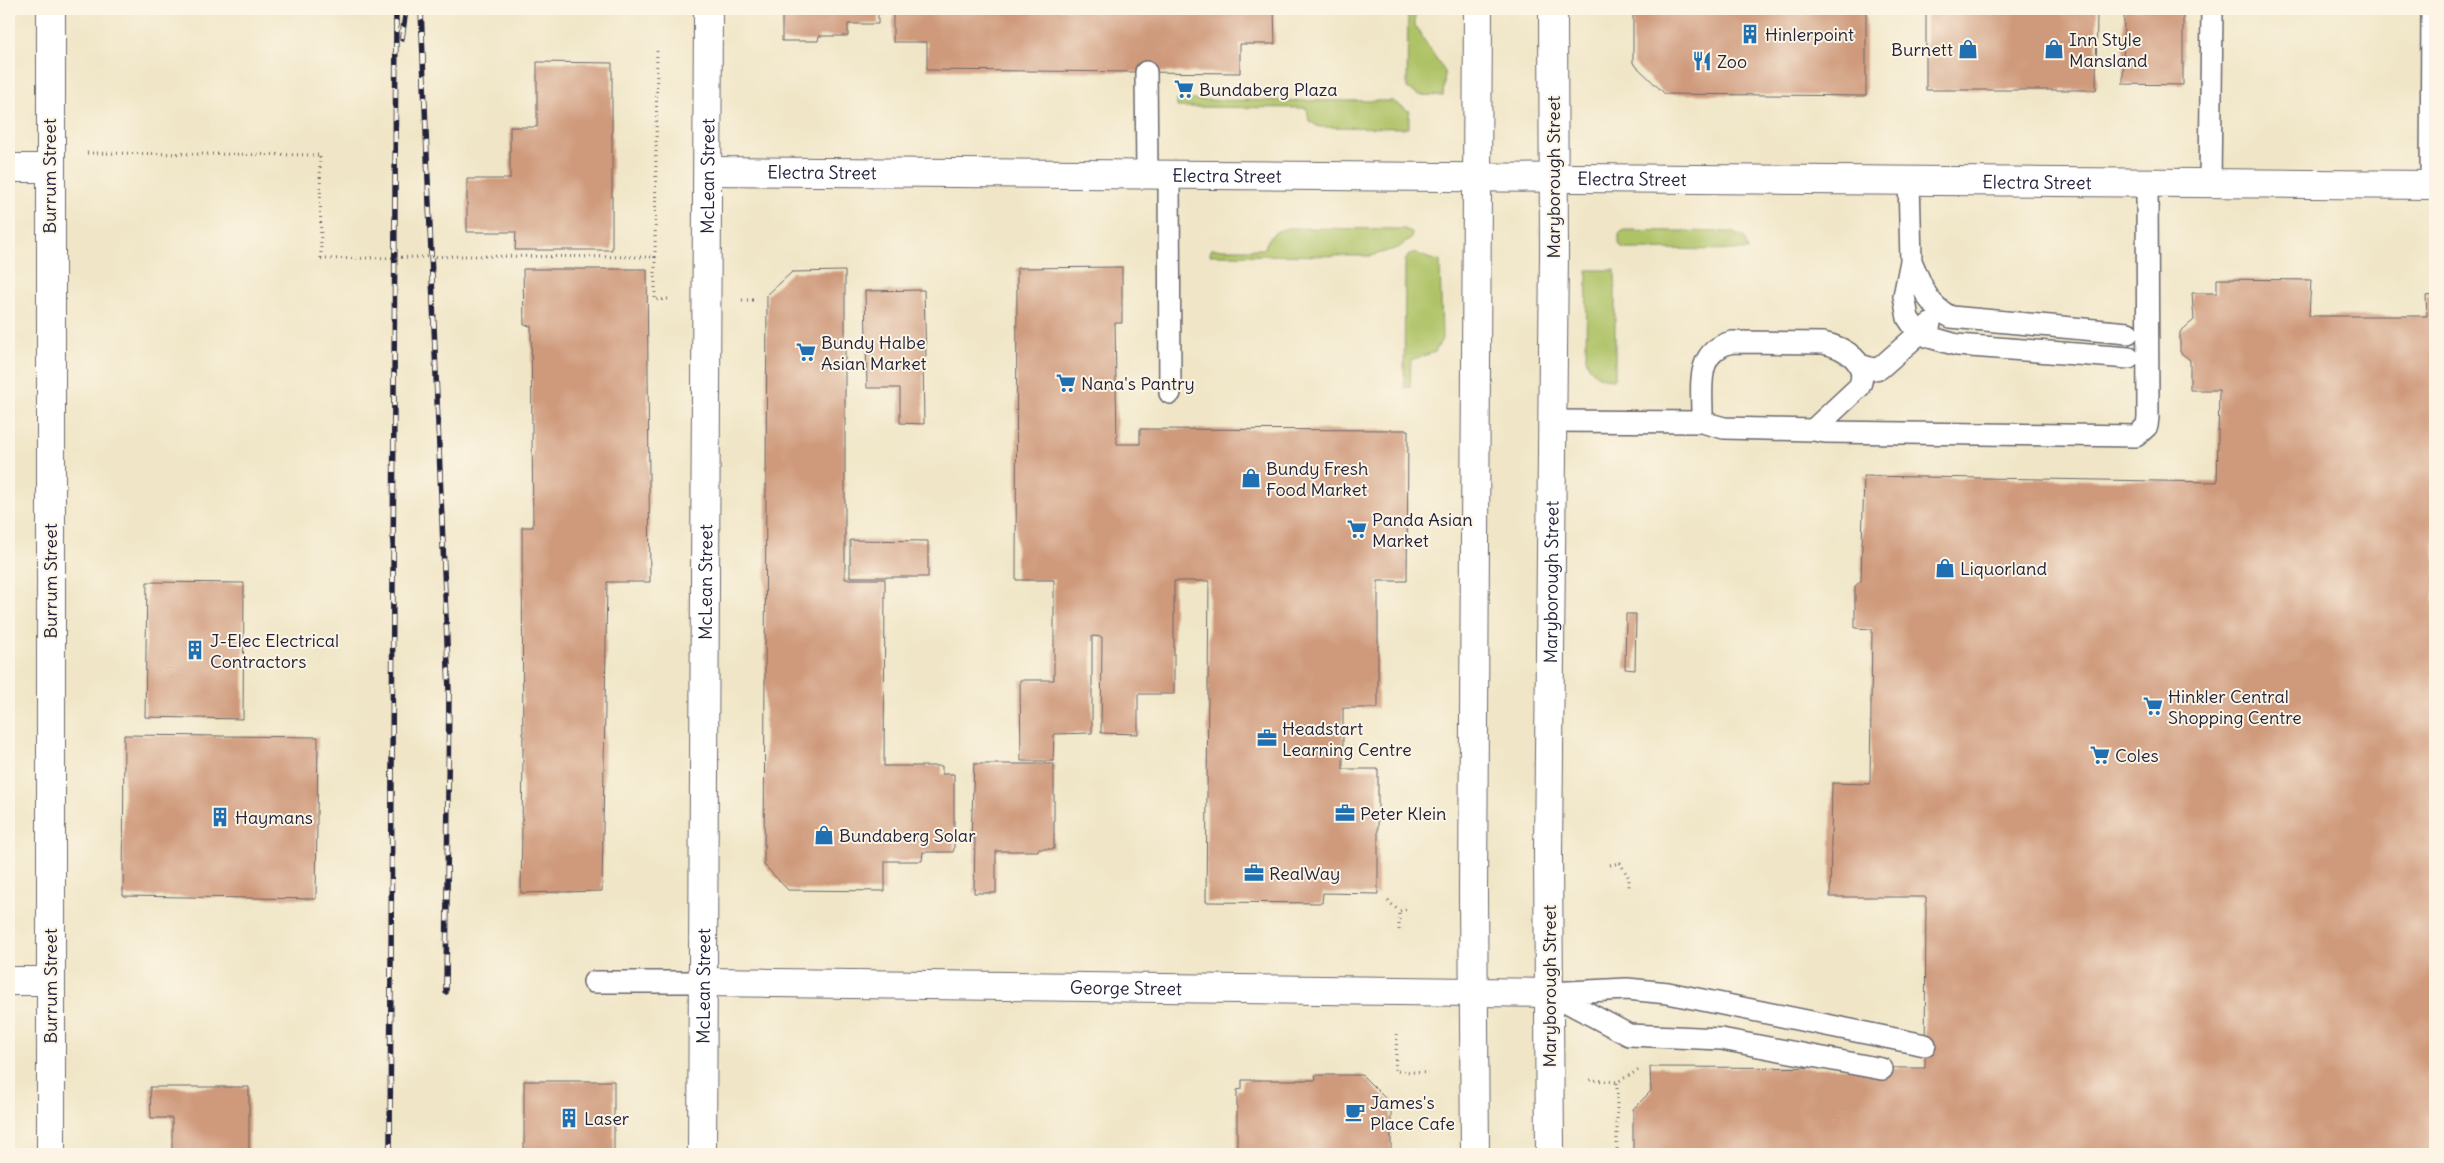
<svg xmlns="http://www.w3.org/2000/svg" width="2444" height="1163" viewBox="0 0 2444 1163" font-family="Delius,sans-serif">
	<rect width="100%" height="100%" fill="#fcf5e5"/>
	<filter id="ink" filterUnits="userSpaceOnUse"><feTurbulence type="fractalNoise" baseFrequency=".02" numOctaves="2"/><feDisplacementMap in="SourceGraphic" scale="10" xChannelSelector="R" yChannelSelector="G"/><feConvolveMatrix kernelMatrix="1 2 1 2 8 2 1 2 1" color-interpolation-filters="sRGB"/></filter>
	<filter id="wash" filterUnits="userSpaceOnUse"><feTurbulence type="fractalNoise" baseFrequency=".0096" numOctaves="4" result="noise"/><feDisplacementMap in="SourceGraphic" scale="20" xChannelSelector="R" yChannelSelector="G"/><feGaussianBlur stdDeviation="1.12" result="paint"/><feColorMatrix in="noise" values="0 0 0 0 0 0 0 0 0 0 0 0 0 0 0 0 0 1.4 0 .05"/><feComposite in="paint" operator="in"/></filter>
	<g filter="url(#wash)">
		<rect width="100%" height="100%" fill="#f0e6c7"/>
		<path fill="#aec266" stroke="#687250" d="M1408 9H1415V26L1445 72 1443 96 1418 95 1407 88Z
			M1177 100 1392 101 1409 111V128L1319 127 1309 121 1307 108 1177 107Z
			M1289 228 1404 229 1412 232 1411 239 1398 248 1371 256 1210 255 1211 249H1264C1269 236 1274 230 1289 228Z
			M1625 230 1730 232 1744 237 1748 250 1623 249 1619 244V233Z
			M1412 253C1423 254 1428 260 1440 261L1442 339 1435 352 1411 360 1410 387 1404 388 1405 261 1408 256Z
			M1587 270H1615V379C1599 379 1590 373 1586 358Z"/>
		<g id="blocks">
			<path fill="#cf9a7c" d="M782 9H878V24H848V36H819L818 41H782Z
				M893 9H1274L1275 44H1240V73L927 70V42H893Z
				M1633 9H1866V96L1665 94 1633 63Z
				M1926 9H2097L2096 90H1926Z
				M2124 9H2183V85L2123 84Z
				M537 62 612 63V250H515L516 232H467V179H510V127H537Z
				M1122 267V323H1115L1117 444H1140V429L1408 430 1407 581H1378V708H1343V769H1378V894L1323 893 1322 903 1206 902 1209 581H1174V694H1138V734L1101 733 1102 637 1092 636V733L1054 734 1053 761H1021L1020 680H1054V580H1016L1017 268Z
				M523 269H647L650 582H607L602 891 521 893 523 760 522 527H533L531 326 524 325Z
				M845 271V579H885L884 766H942V774H954V849L953 852H923L922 861H885V891L788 890 764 865 767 295 792 272Z
				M2217 279 2311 280 2309 316H2427L2426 296 2435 295V1154H1633V1109L1651 1091 1650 1067 1925 1068 1926 897H1830L1832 783 1870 784 1872 629 1855 628V586L1861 581 1864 476 2217 482 2219 390H2190V360L2180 352V332L2194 320 2192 293H2217Z
				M924 290 926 357H923L924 424 900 423V388H867L865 291Z
				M850 540 928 541V577H850Z
				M147 582 244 583 243 719 145 717Z
				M1626 614H1636L1635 670 1625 669Z
				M124 735 318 737 316 899 123 896Z
				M974 764H1054V849H1038V851H996V893H974L975 838H971Z
				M1315 1075H1362L1391 1104V1154H1237V1090L1242 1089V1080H1316Z
				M524 1081H614V1154H524Z
				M150 1087H249V1154H172V1118H151Z"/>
		</g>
	</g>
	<g filter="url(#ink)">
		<use href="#blocks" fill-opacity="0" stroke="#6a676c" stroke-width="1"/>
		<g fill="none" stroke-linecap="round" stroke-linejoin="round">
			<defs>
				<path id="service" d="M1146 72 1147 174
					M1169 175 1170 393
					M1909 180 1911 261 1904 296 1908 318 1914 327 1929 337 1957 345 2129 358
					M2210 183 2212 9
					M2431 185 2432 9
					M1911 261C1922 285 1926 305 1951 317L2128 333
					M1860 365 1873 369 1880 368 1930 324
					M1552 421 1702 422 1724 428 1813 430 1825 432 2136 436 2147 426 2148 417 2147 183
					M1702 422C1703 389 1693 352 1732 342L1823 343C1843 347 1871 362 1859 387L1813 430
					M594 982H704
					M1549 993 1627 989 1668 993 1925 1045
					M1550 993 1629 1035 1721 1039 1882 1069"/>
				<g id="minor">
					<path d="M51 9V1154"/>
					<path d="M9 168H49"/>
					<path id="s1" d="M708 171 2435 185"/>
					<path d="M9 981H50"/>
					<path id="s2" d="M704 982 1549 993"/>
					<path id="s3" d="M702 1154 708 9"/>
				</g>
				<g id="tertiary">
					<path d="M1475 1154 1473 895 1478 9"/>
					<path id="s4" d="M1550 1154 1548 853 1554 252 1553 9"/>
				</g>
			</defs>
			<use href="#service" stroke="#6a676c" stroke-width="24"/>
			<use href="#minor" stroke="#6a676c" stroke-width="30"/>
			<use href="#tertiary" stroke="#6a676c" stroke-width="30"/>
			<path stroke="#6a676c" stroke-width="3" stroke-dasharray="1 4" stroke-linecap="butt" d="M87 153 320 155 321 259
				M465 256 655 257 657 49
				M655 257V300L668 299
				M742 300H756
				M1610 865 1620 863 1629 878V888
				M1388 901 1399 911
				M1399 930V911L1409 909
				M1397 1034 1395 1071 1428 1073
				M1590 1080 1617 1082
				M1617 1154V1082L1639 1070V1068"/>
			<use href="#service" stroke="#fff" stroke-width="21"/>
			<use href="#minor" stroke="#fff" stroke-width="28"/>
			<use href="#tertiary" stroke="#fff" stroke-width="28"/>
			<defs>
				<path id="rail" d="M421 9 449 691 446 992
					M402 38 406 9
					M390 1154 396 9"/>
			</defs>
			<use href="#rail" stroke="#22223b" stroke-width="5.5"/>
			<use href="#rail" stroke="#fcf5e5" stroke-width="4" stroke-dasharray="11" stroke-linecap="butt"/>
			<path stroke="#6a676c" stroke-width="3" stroke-dasharray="1 4" stroke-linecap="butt" d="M321 259 465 256"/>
		</g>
	</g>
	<defs>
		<symbol id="building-bare" viewBox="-9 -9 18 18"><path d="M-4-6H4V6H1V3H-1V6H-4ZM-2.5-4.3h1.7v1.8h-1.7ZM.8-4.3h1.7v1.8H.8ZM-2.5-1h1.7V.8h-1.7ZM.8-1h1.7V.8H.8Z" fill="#1f6fb2" stroke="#fcf5e5" stroke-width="2.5" paint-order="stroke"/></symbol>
		<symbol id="shop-bare" viewBox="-9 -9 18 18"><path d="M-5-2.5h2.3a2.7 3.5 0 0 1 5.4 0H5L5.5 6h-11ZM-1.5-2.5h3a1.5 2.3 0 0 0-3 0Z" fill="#1f6fb2" stroke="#fcf5e5" stroke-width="2.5" paint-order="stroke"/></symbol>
		<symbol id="restaurant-bare" viewBox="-9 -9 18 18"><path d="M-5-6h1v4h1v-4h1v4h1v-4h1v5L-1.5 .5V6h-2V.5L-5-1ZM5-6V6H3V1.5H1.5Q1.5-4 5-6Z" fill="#1f6fb2" stroke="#fcf5e5" stroke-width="2.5" paint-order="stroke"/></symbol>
		<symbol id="supermarket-bare" viewBox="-9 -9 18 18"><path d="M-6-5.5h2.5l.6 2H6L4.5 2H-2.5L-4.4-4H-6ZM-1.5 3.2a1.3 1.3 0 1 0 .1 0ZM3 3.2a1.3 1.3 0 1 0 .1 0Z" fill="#1f6fb2" stroke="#fcf5e5" stroke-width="2.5" paint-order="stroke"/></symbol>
		<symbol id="office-bare" viewBox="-9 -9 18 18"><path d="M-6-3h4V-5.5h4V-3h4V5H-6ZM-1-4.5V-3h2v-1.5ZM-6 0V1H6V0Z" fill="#1f6fb2" stroke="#fcf5e5" stroke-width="2.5" paint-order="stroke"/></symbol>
		<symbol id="cafe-bare" viewBox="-9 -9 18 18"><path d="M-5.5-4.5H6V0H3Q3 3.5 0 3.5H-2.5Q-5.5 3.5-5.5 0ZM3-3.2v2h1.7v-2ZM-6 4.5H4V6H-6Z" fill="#1f6fb2" stroke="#fcf5e5" stroke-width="2.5" paint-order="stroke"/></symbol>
	</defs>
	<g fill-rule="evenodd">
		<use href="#building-bare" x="1736" y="20" width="28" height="28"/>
		<use href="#shop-bare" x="1954" y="35" width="28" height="28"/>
		<use href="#shop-bare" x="2040" y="35" width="28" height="28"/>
		<use href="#restaurant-bare" x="1688" y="47" width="28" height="28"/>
		<use href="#supermarket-bare" x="1170" y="75" width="28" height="28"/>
		<use href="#supermarket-bare" x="792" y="338" width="28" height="28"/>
		<use href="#supermarket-bare" x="1052" y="369" width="28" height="28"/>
		<use href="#shop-bare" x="1237" y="464" width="28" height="28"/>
		<use href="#supermarket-bare" x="1343" y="515" width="28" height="28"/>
		<use href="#shop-bare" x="1931" y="554" width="28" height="28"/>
		<use href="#building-bare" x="181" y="636" width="28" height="28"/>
		<use href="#supermarket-bare" x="2139" y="692" width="28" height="28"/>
		<use href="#office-bare" x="1253" y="724" width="28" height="28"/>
		<use href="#supermarket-bare" x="2086" y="741" width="28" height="28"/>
		<use href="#office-bare" x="1331" y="799" width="28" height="28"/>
		<use href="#building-bare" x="206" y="803" width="28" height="28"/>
		<use href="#shop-bare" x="810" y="821" width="28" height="28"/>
		<use href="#office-bare" x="1240" y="859" width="28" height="28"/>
		<use href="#cafe-bare" x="1341" y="1098" width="28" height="28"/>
		<use href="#building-bare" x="555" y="1104" width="28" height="28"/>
	</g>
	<g text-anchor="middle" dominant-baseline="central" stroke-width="4" stroke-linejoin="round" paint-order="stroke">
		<g font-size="18" fill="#22223b" stroke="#fcf5e5" text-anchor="start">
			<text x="1765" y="34">Hinlerpoint</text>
			<text x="2069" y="39">Inn Style<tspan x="2069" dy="21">Mansland</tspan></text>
			<text x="1953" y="49" text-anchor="end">Burnett</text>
			<text x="1717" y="61">Zoo</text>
			<text x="1199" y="89">Bundaberg Plaza</text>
			<text x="821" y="342">Bundy Halbe<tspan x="821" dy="21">Asian Market</tspan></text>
			<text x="1081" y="383">Nana's Pantry</text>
			<text x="1266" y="468">Bundy Fresh<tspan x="1266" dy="21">Food Market</tspan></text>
			<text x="1372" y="519">Panda Asian<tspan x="1372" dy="21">Market</tspan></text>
			<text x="1960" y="568">Liquorland</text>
			<text x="210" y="640">J-Elec Electrical<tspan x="210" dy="21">Contractors</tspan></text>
			<text x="2168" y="696">Hinkler Central<tspan x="2168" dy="21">Shopping Centre</tspan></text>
			<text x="1282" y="728">Headstart<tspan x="1282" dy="21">Learning Centre</tspan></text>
			<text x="2115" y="755">Coles</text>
			<text x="1360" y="813">Peter Klein</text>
			<text x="235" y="817">Haymans</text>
			<text x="839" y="835">Bundaberg Solar</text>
			<text x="1269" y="873">RealWay</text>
			<text x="1370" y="1102">James's<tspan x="1370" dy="21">Place Cafe</tspan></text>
			<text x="584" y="1118">Laser</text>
		</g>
		<g font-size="18" fill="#22223b" stroke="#fcf5e5">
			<text stroke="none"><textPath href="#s1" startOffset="114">Electra Street</textPath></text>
			<text stroke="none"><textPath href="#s1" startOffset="519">Electra Street</textPath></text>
			<text transform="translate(49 176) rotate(-90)">Burrum Street</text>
			<text stroke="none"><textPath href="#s3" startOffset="978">McLean Street</textPath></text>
			<text transform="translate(1553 177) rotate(-90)">Maryborough Street</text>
			<text stroke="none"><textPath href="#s1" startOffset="924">Electra Street</textPath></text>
			<text stroke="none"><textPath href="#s1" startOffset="1329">Electra Street</textPath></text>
			<text transform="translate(50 581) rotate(-90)">Burrum Street</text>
			<text stroke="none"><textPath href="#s4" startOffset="572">Maryborough Street</textPath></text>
			<text stroke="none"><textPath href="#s3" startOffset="572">McLean Street</textPath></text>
			<text transform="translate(50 986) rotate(-90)">Burrum Street</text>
			<text transform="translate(1549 986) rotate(-90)">Maryborough Street</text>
			<text stroke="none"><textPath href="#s3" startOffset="168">McLean Street</textPath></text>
			<text stroke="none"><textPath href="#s2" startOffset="422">George Street</textPath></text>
		</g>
	</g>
	<rect width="2444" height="1163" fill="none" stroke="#fcf5e5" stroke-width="30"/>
</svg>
